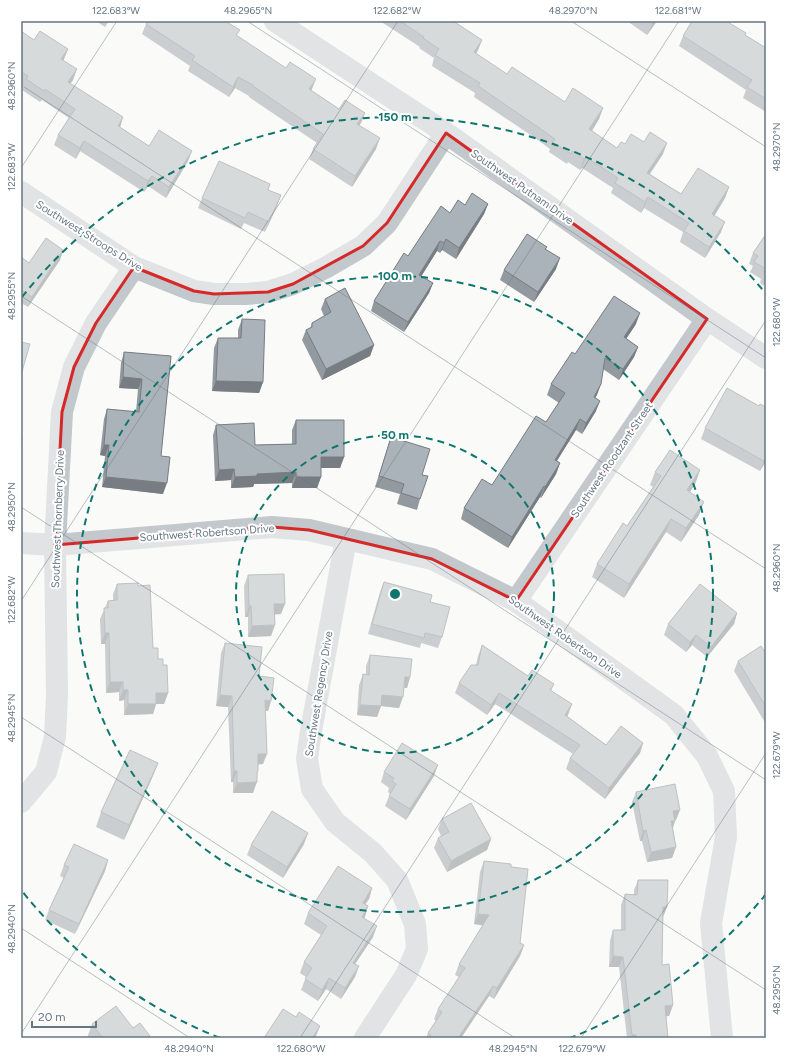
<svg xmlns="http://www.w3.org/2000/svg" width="787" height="1059" viewBox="0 0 787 1059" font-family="Figtree,sans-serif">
	<rect width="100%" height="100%" fill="#fafaf8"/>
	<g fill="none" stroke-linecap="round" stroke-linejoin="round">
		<path stroke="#c3c8cc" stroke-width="22" d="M275 21 446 133 707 319 766 358
			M21 192 134 267 194 291 214 294H246L268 292 293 284 325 268 363 246 387 223 446 133
			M346 539 311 731 307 759 312 789 335 822 373 853 397 880 415 924 417 949 406 975 365 1038
			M21 543 55 545 272 527 309 530 432 559 516 601 674 715 707 756 724 791 726 837 711 923 722 1038
			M516 601 707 319
			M21 802 46 772 55 737 57 695 55 545 62 412 74 367 96 323 134 267"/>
	</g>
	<path fill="#929a9f" d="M96 21H109L105 27Z
		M380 21H453L482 40 478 50 476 54 507 74 565 102 603 108 599 119 592 131 617 148 625 144 663 154 650 174 681 194 729 187 725 198 714 215 721 232 705 258 680 242 683 232 644 208 641 213 611 193 613 188 582 168 580 170 568 162 567 164 549 152 550 149 535 138 474 97 475 93 432 66 434 58 419 48 420 47Z
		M627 21H657L647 35Z
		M146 24 237 36 312 89 311 90 339 109 365 113 359 125 376 149 352 187 309 159 313 149 317 143 249 97V96L235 88 229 97 188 71 190 66 142 34Z
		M21 31 34 40 68 49 63 61 73 80 70 84 120 128 149 146 188 161 166 198 148 186 144 192 80 151 76 159 54 145 58 135 69 118 42 100 40 102 22 90 24 86 21 85Z
		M745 35 766 48V112L743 98 746 90 679 46 683 36Z
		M268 190 281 195 277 206 265 232 244 223 241 229 198 208 202 198Z
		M488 204 484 214 456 259 442 250 440 253 437 251 421 276 433 283 429 293 404 332 371 311 374 301 408 256 450 213 465 205Z
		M766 234V287L760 283 761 279 750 272 753 266 749 264 753 253Z
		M547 247 546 249 556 269 534 302 500 280 504 270Z
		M63 250 60 260 28 307 21 303V257L29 263Z
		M325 299 374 345 370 356 322 380 302 340 306 330 311 327 312 323 324 316 321 309Z
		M242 319 263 382 259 393 212 391 214 348 218 338H238V330Z
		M636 324 626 339 638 347 634 357 619 380 603 369 601 384 595 398 596 411 582 434 576 430 557 461 560 463 556 474 541 498 540 497 508 548 461 519 464 508 492 485 546 422 559 403 547 395 551 384 575 354Z
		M124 352 171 356 161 456 163 494 102 487 105 456 100 455 104 419 107 409 136 412 138 389 119 388 121 363Z
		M296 420 344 457 340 468H321V477L317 488H292V483L254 484 253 487 231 488V480L215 481 213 435 216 425 255 445 292 444V430Z
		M705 428 766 461 760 471 701 439Z
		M391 437 422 475 420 499 417 510 397 504 400 494 375 487Z
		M700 470 695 484 690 492 699 515 681 542 666 532 624 598 592 577 597 564 627 526 653 487 650 485 655 472Z
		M248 575 281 614H275L271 636 248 637V617H245L244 586Z
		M384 582 430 602 442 637 438 648 421 643 420 648 368 634 380 592Z
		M117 584 138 586 153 648 158 659 163 665 168 693 164 704H156L153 714 124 715V700L119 701V692L106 693 105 644H101L100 619 108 601 113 600V594Z
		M737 613 734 624 707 657 692 645 686 652 664 635 668 624Z
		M225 643 259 676 271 701 268 711H265L263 764H258V771L253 793H233V782H231L228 707 216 706 221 653Z
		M482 645 528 676 554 684 551 691 572 704 567 716 606 745 643 743 640 753 605 799 566 769 570 758 573 754 495 704 487 715 455 693 459 683 476 665 478 656Z
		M765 652H766V724L734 671 738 661Z
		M370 655 410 677 407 688H404L399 708 381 706 377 717 357 715 359 685 363 674H366V666Z
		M158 763 152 778 124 840 96 827 101 812Z
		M384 772 434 776 406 820 385 806 390 794 388 792 389 788 381 782Z
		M636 792 676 820H675L673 828 676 847 672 858 647 862 642 841H640L632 802Z
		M442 819 491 839 487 850 447 872 434 848 438 838 441 836 438 829Z
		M304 844 283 878 247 855 251 845Z
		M108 860 105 871 75 934 45 920 49 910 64 878 60 876 64 865Z
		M484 861 511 867 520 943 524 945 520 956 494 999 489 996 461 1038H426L428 1033 436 1021 434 1019 438 1009 459 977 455 975 459 964 483 925 474 924 480 872Z
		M638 880 667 907 663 917 662 965 673 1005 669 1016H666L668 1038H627L619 967H609L610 941 613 930H621V905L625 894H634V890Z
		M372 888 369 899 365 904 368 906 364 918 373 937 355 964V977L341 999 326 989 318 1001 301 990 306 977 300 973 304 962 321 935 304 924 308 913Z
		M92 1024 133 1028 150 1038H87Z"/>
	<path fill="#777d82" d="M653 21H657L647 35 652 23Z
		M482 40 478 50 470 63 474 52Z
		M68 49 64 59 57 70 61 59Z
		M77 69 73 80 64 93 68 82Z
		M238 77 235 88 229 97 233 87Z
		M316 79 312 89 305 100 309 89Z
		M603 108 599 119 586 140 589 129Z
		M365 113 361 123 353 134 357 124Z
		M123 117 120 128 118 126Z
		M380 138 376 149 352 187 355 176Z
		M84 141 80 151 76 159 80 148Z
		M667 143 663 154 643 183 647 173Z
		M192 151 188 161 166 198 169 187Z
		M586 157 582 168 580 170 584 159Z
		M152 176 148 186 144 192 148 181Z
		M729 187 725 198 709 225 712 214Z
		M281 195 277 206 265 232 269 222Z
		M648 197 644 208 641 213 645 202Z
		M488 204 484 214 456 259 459 248Z
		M725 222 721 232 705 258 709 247Z
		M446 239 442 250 440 253 444 243Z
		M440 241 437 251 416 285 419 275Z
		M63 250 60 260 28 307 32 297Z
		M560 258 556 269 534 302 538 292Z
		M433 283 429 293 404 332 408 322Z
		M640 313 636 324 620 348 624 337Z
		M374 345 370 356 322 380 326 369Z
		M638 347 634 357 619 380 623 369Z
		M123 377 142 379 138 389 119 388Z
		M216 381 263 382 259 393 212 391Z
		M601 384 597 395 590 407 594 397Z
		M600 401 596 411 582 434 586 423Z
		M580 419 576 430 551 470 555 460Z
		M104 445H109L105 456 100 455Z
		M321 457H344L340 468H317Z
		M766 457V461L760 471 764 461Z
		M560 463 556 474 541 498 545 487Z
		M234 469 231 480 215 481 219 470Z
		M700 470 695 484 682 504 687 490Z
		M296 472 292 483 254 484 253 487 231 488 235 477 257 474Z
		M106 477 167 483 163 494 102 487Z
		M296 477H321L317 488H292Z
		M544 486 540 497 508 548 512 537Z
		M704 502 699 515 681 542 686 528Z
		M671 519 666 532 624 598 629 584Z
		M274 604H285L281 614 270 615Z
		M249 606H251L248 617H245Z
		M737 613 734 624 707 657 711 647Z
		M275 625 271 636 248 637 252 626Z
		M105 633H109L105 644H101Z
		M696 635 692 645 686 652 690 642Z
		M405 677H410L407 688 401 687Z
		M110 682H123L119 692 106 693Z
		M123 690H128L124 700 119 701Z
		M156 693H168L164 704H156L153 714 124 715 128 704Z
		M499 693 495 704 487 715 491 705Z
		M220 695 232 696 228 707 216 706Z
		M382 695 403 697 399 708 381 706 377 717 357 715 360 705Z
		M265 700 271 701 268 711H261Z
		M572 704 568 715 561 725 565 715Z
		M643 743 640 753 605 799 609 788Z
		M258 754H267L263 764 254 765Z
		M158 763 152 778 124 840 129 825Z
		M438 765 434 776 406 820 410 809Z
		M234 771H237L233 782H231Z
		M257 782 253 793H233L237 783Z
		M680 810 676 820 669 822 673 811Z
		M671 821H675L672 831Z
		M646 830 642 841H640L643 831Z
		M308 833 304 844 283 878 287 867Z
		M491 839 487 850 447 872 451 861Z
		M676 847 672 858 647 862 651 852Z
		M108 860 105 871 75 934 79 924Z
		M372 888 369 899 359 913 363 903Z
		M368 906 365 917 358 927 362 917Z
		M663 907H667L663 917H659Z
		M478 914 489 915 486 926 474 924Z
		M377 926 373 937 349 973 353 963Z
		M524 945 520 956 494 999 497 988Z
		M613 956 623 957 619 967H609Z
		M359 966 355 977 341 999 345 988Z
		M329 978 326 989 318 1001 322 990Z
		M493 986 489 996 461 1038H458Z
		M673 1005 669 1016 661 1017 665 1006Z
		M320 1026 316 1036 315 1038H312Z
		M632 1035H636L635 1038H631Z"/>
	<path fill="#aab3b9" stroke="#777d82" d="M148 21H215L217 22 218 21H225L240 30 236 35 286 68 290 62 316 79 309 89 339 109 345 100 365 113 357 124 380 138 355 176 313 149 323 134 253 86V85L238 77 233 87 192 60 195 56 146 24Z
		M400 21H453L482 40 474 52 507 74 512 67 565 102 573 88 603 108 589 129 617 148 621 142 625 144 631 134 644 142 650 132 667 143 647 173 681 194 698 168 729 187 712 214 725 222 709 247 684 231 689 223 648 197 645 202 615 183 618 178 586 157 584 159 572 151 571 154 553 142 555 139 538 127 478 86 480 83 435 55 439 49 423 38 424 37Z
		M692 21H726L746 33 745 35 766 48V99L747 87 752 80 683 36Z
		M21 31 34 40 40 31 68 49 61 59 77 69 68 82 123 117 118 126 149 146 159 130 192 151 169 187 152 176 148 181 84 141 80 148 58 135 75 109 45 89 44 91 26 79 28 76 21 72Z
		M219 161 270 184 268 190 281 195 269 222 248 212 245 218 202 198Z
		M472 193 488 204 459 248 446 239 444 243 440 241 419 275 433 283 408 322 374 301 404 253 408 256 441 206 450 213 458 200 465 205Z
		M527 234 547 247 545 249 560 258 538 292 504 270Z
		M766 234V274L763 272 766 269 754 262 758 256 753 253Z
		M46 238 63 250 32 297 21 290V257L29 263Z
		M345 288 374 345 326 369 306 330 312 327V323L331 312 325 299Z
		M614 296 640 313 624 337 638 347 623 369 605 358 601 384 594 397 600 401 586 423 580 419 555 460 560 463 545 487 544 486 512 537 464 508 482 479 492 485 536 416 546 422 565 393 551 384 572 352 575 354Z
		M242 319 265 320 263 382 216 381 218 338H241Z
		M21 342 30 344 21 375Z
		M124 352 171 356 161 456 170 457 167 483 106 477 109 445H104L107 409 139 412 142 379 123 377Z
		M727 388 759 406 760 404 766 407V457L764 461 705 428Z
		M296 420H344V457H321V477H296V472L257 474V476L235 477 234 469 219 470 216 425 254 423 255 445 296 444Z
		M21 437H22L21 452Z
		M391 437 430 449 422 475 428 476 420 499 401 493 404 484 379 476Z
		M670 450 700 470 687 490 704 502 686 528 671 519 629 584 597 564 623 523 627 526 661 476 655 472Z
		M284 574 285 604H274L275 625 252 626 251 606H249L248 575Z
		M384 582 432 595 430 602 450 607 442 637 425 633 424 638 372 624Z
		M138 583V586L150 585 153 648H158V659H163V665H167L168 693H156V704H128V690H123V682H110L109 633H105L104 608H108V601L117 600V584Z
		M700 584 737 613 711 647 696 635 690 642 668 624Z
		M225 643 262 647 259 676 274 678 271 701 265 700 267 754H258V771L257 772V782L237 783V771H234L232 696 220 695Z
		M482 645 528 676 532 670 554 684 550 690 572 704 565 715 606 745 621 726 643 743 609 788 570 758 580 745 499 693 491 705 459 683 471 665H478Z
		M761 646 765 652H766V707L738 661Z
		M370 655 412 659 410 677H405L403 697 382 695 381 706 360 705 363 674 369 675Z
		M402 743 438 765 410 809 389 796 396 784 392 781 394 778 384 772Z
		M130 750 158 763 129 825 101 812Z
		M675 784 680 810 673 811 675 821H671L676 847 651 852 646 830 643 831 636 792Z
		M471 803 491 839 451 861 438 838 449 832 442 819Z
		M272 811 308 833 287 867 251 845Z
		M74 844 108 860 79 924 49 910 69 867 64 865Z
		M484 861 511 864V867L528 869 520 943 524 945 497 988 493 986 458 1038H429L431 1035 428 1033 442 1012 438 1009 465 968 459 964 489 915 478 914Z
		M338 866 372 888 363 903 368 906 362 917 377 926 353 963 359 966 345 988 329 978 322 990 305 979 312 968 304 962 327 926 308 913Z
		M638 880H668L667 907H663L662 965 669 964 673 1005 665 1006 668 1038H636V1035H632L623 957 613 956V930H625V894L637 895Z
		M116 1006 133 1028 140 1023 150 1036 148 1038H103L92 1024Z
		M283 1009 296 1017 299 1012 320 1026 312 1038H264Z"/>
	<path d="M0 0H787V1059H0ZM446 133 707 319 516 601 432 559 309 530 272 527 55 545 62 412 74 367 96 323 134 267 194 291 214 294 268 292 293 284 363 246 387 223Z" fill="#fafaf8" fill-opacity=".55" fill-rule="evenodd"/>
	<path fill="none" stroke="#d62828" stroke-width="3" stroke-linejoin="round" d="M446 133 707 319 516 601 432 559 309 530 272 527 55 545 62 412 74 367 96 323 134 267 194 291 214 294 268 292 293 284 363 246 387 223Z"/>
	<path fill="none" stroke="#657683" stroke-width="1" stroke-opacity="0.45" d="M247 21 766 358M571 21 766 147M21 85 766 569M21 168 117 21M21 296 766 780M21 507 766 990M21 601 398 21M21 717 515 1038M21 928 190 1038M21 1034 679 21M300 1038 766 320M581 1038 766 753"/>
	<g fill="none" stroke="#0f766e" stroke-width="2" stroke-dasharray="7 5">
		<circle cx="395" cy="594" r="159"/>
		<circle cx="395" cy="594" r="318"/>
		<path d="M766 894A477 477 0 0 1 570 1038M220 1038A477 477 0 0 1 22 891M22 297A477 477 0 0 1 766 294"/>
	</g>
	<g text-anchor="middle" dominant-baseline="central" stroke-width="4" stroke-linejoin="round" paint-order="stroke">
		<g font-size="11" fill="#657683" stroke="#fff">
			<text transform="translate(522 187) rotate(35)">Southwest Putnam Drive</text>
			<text transform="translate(89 236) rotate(32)">Southwest Stroops Drive</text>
			<text transform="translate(612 460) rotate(-56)">Southwest Roodzant Street</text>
			<text transform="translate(58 519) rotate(-88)">Southwest Thornberry Drive</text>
			<text transform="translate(207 533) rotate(-4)">Southwest Robertson Drive</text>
			<text transform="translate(565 637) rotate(35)">Southwest Robertson Drive</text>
			<text transform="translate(319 694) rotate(-81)">Southwest Regency Drive</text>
		</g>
	</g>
	<circle cx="395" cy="594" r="6" fill="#0f766e" stroke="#fff" stroke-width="2"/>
	<g font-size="12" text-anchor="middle" font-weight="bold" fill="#0f766e" stroke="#fff" stroke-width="4" stroke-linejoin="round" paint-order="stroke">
		<text x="395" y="121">150 m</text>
		<text x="395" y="280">100 m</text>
		<text x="395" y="439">50 m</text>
	</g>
	<rect width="787" height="1059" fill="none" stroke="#ffffff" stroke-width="44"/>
	<path d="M32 1021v6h64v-6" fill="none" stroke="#657683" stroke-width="2"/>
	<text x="38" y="1021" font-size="12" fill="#657683" stroke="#ffffff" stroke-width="3" paint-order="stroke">20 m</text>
	<rect x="22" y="22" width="743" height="1015" fill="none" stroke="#657683" stroke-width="1.5"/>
	<g font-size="10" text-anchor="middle" fill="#657683">
		<text x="116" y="14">122.683°W</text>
		<text x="248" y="14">48.2965°N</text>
		<text x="397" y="14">122.682°W</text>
		<text x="573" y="14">48.2970°N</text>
		<text x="678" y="14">122.681°W</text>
		<text transform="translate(11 86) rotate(-90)" y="4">48.2960°N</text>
		<text transform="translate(776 147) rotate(-90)" y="4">48.2970°N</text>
		<text transform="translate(11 167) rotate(-90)" y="4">122.683°W</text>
		<text transform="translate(11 296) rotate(-90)" y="4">48.2955°N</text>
		<text transform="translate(776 322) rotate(-90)" y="4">122.680°W</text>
		<text transform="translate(11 507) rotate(-90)" y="4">48.2950°N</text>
		<text transform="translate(776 568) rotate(-90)" y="4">48.2960°N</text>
		<text transform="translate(11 600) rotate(-90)" y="4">122.682°W</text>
		<text transform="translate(11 718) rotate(-90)" y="4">48.2945°N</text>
		<text transform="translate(776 755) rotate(-90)" y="4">122.679°W</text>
		<text transform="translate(11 929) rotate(-90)" y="4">48.2940°N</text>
		<text transform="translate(776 990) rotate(-90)" y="4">48.2950°N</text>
		<text x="189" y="1052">48.2940°N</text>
		<text x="301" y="1052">122.680°W</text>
		<text x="513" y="1052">48.2945°N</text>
		<text x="582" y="1052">122.679°W</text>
	</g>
</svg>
